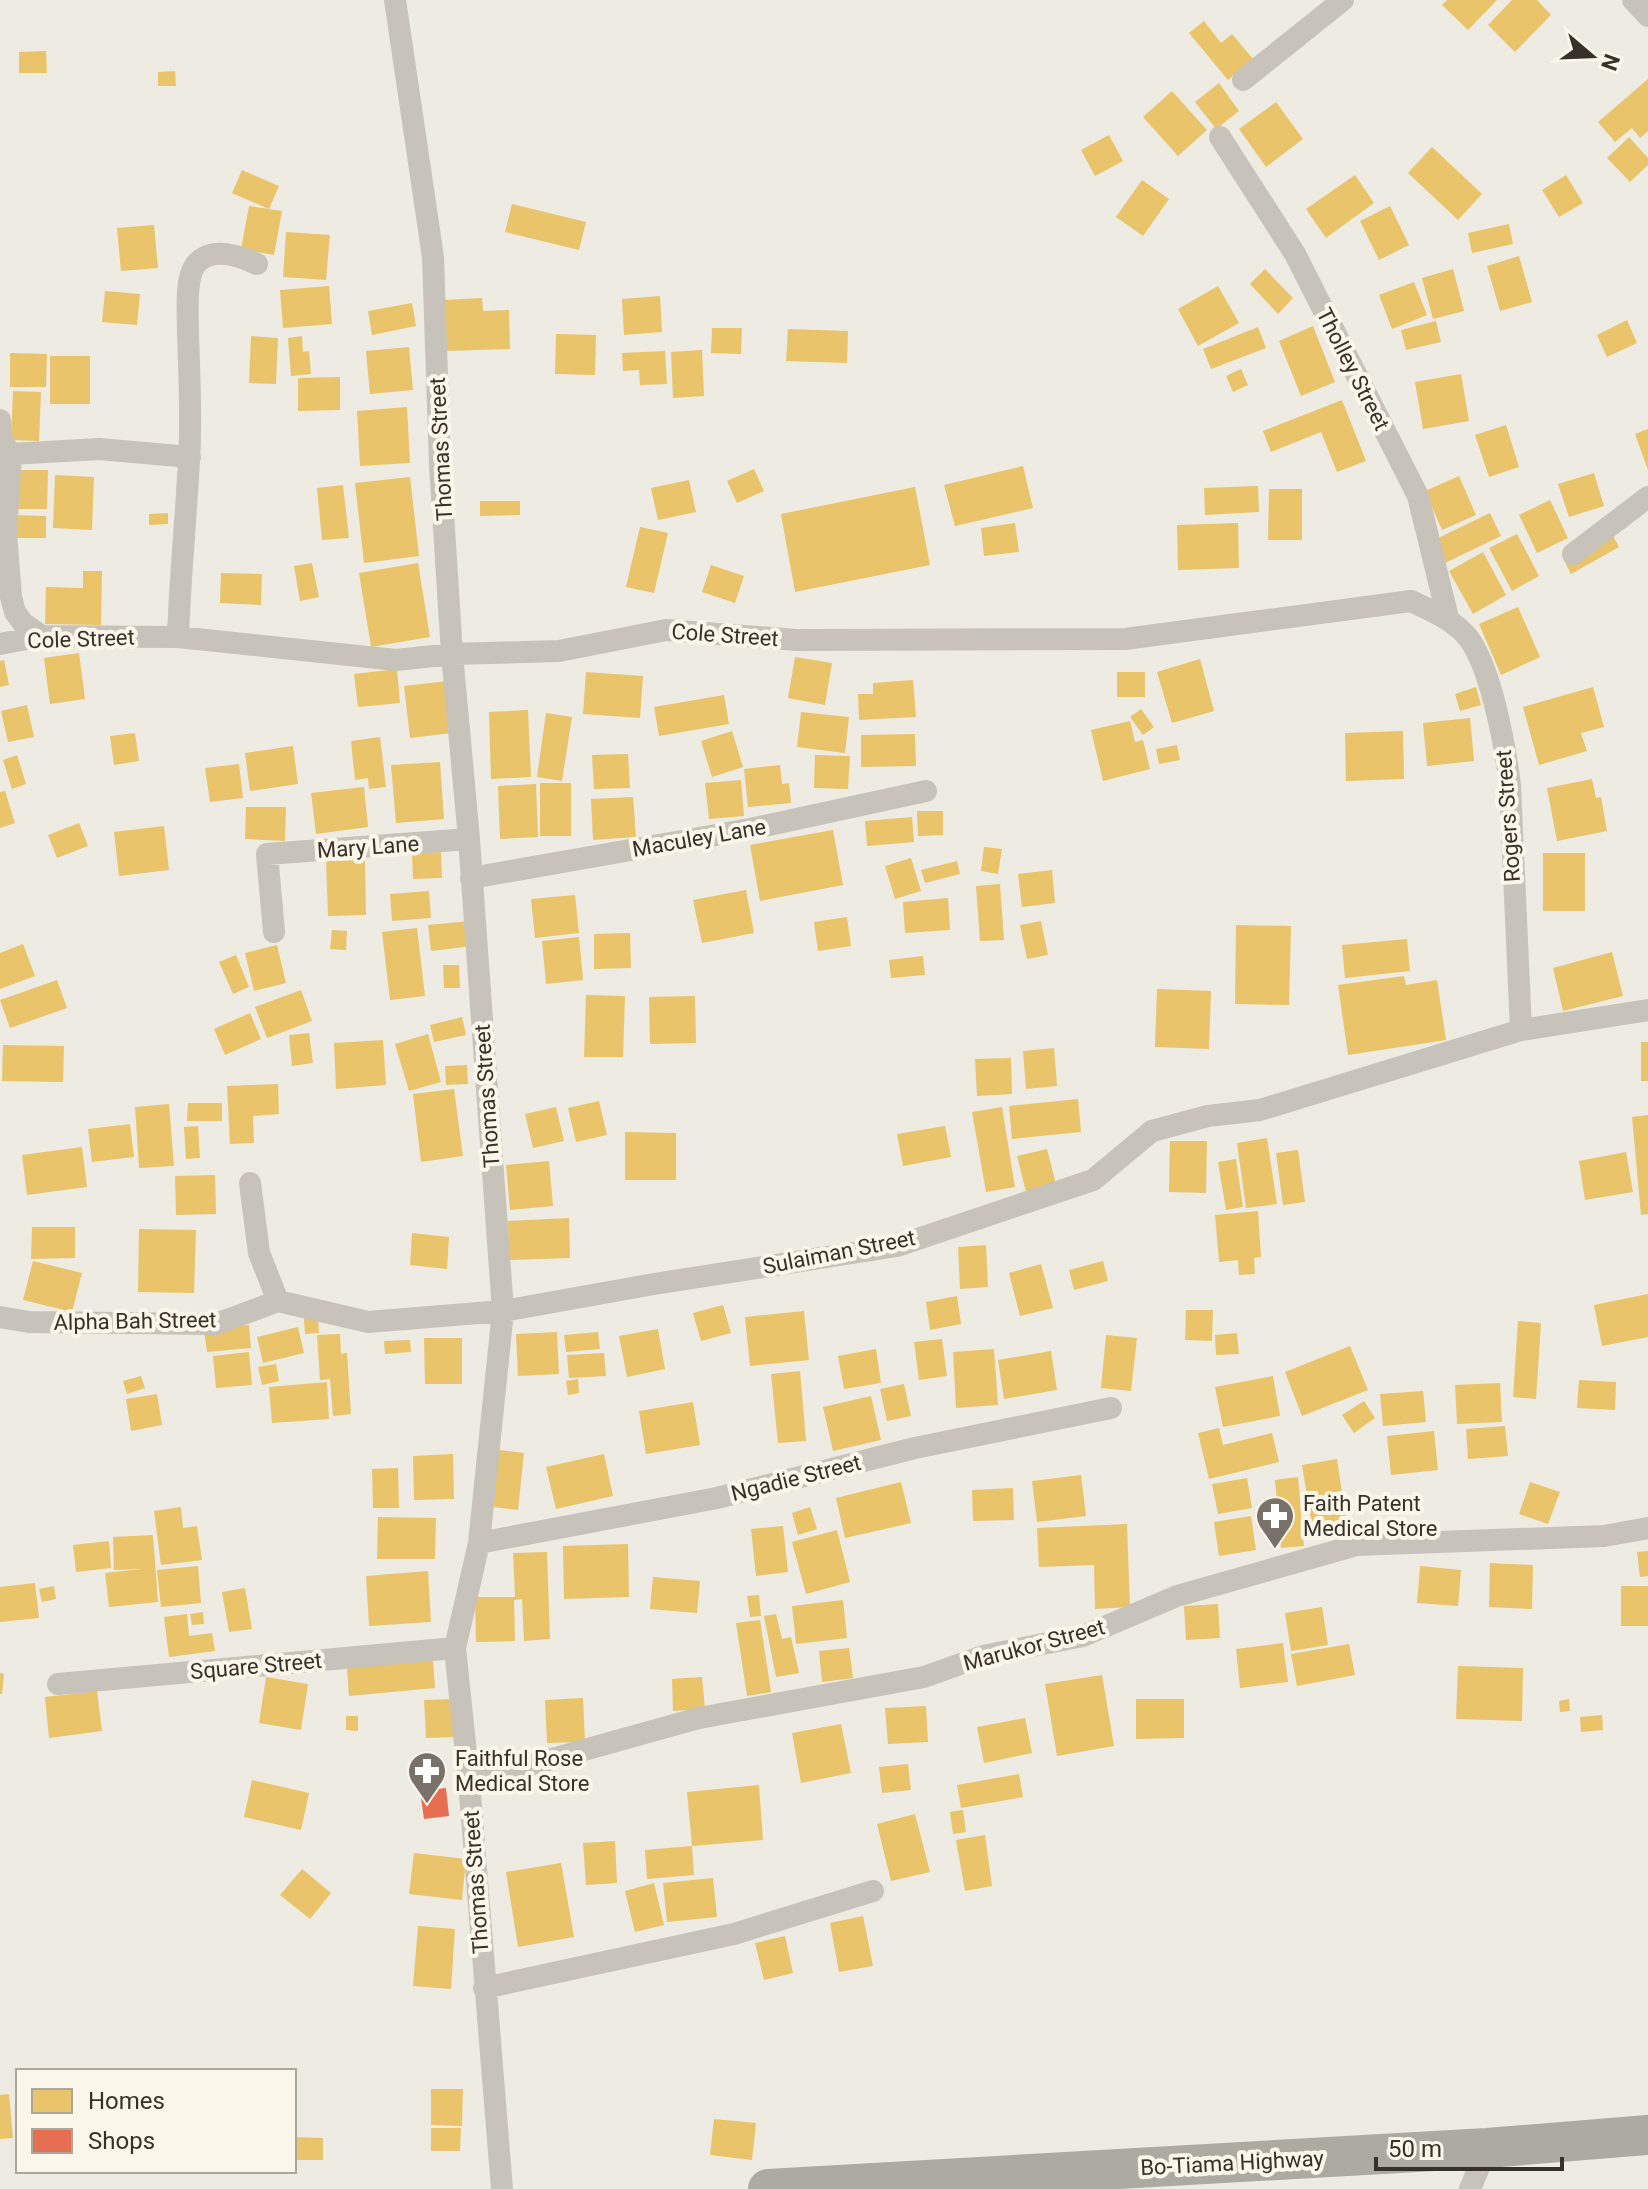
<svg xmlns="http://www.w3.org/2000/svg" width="1648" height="2189" viewBox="0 0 1648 2189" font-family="Roboto,sans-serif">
	<rect width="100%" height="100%" fill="#eeebe2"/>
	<path fill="#e9c46a" d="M1447 0H1497L1468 30 1442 5Z
		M1512 0H1537L1551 15 1515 52 1488 25Z
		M1204 21 1221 43 1232 34 1253 59 1228 80 1189 33Z
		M46 51 47 73H19V52Z
		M175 71 176 86H158V72Z
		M1648 79V131L1640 138 1632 128 1615 142 1598 122Z
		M1219 83 1239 111 1216 129 1195 102Z
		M1172 91 1207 130 1178 156 1143 117Z
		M1276 102 1303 139 1266 167 1239 129Z
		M1109 135 1123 161 1095 176 1081 150Z
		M1629 137 1648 158V165L1630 182 1607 158Z
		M1432 147 1482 194 1458 220 1408 173Z
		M242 170 279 186 269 209 232 193Z
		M1355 175 1374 203 1326 238 1306 209Z
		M1566 175 1583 203 1559 217 1542 190Z
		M1142 180 1169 199 1143 236 1116 217Z
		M512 204 586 222 579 250 505 232Z
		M249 206 282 211 274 255 241 249Z
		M1390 206 1409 245 1379 260 1360 221Z
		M1509 224 1513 244 1472 253 1468 233Z
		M154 225 158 268 121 271 117 228Z
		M286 232 330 235 326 280 283 277Z
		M1519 256 1532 302 1500 311 1487 266Z
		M1265 269 1293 298 1278 314 1250 284Z
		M1453 269 1464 311 1433 319 1422 278Z
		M1414 282 1427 315 1392 329 1379 295Z
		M329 286 332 324 283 328 280 290Z
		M1218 286 1239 323 1198 346 1178 309Z
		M105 291 140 294 137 325 102 322Z
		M660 296 662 332 624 335 622 299Z
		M482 298 483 311 509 310 510 349 445 351 444 300Z
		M412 303 416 326 372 335 368 311Z
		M1627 320 1637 343 1607 357 1597 335Z
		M1436 321 1441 342 1406 350 1401 330Z
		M1313 326 1335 382 1301 396 1279 341Z
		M1258 327 1266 348 1211 369 1203 349Z
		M712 328H742L741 354 711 353Z
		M788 329 848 331 847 363 786 361Z
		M556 334 596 335 595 375 555 374Z
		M251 336 278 338 276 384 249 383Z
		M302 336 303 352 309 351 311 374 291 376 288 338Z
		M409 347 413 390 370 394 366 351Z
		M702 350 704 396 673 398 671 352Z
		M665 351 667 384 640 385 639 370 623 371 622 353Z
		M10 353 47 354 46 387H10Z
		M50 356H90V404H50Z
		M1241 369 1248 385 1233 392 1226 376Z
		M1461 374 1469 421 1423 429 1415 382Z
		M340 377V410L298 411V378Z
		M13 391 41 392 39 441 11 440Z
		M1342 400 1366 461 1337 472 1321 432 1271 452 1263 431Z
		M407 407 410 463 360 466 357 411Z
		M1506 425 1519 467 1489 477 1475 435Z
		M1648 429V470L1635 434Z
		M1023 466 1033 508 955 526 944 485Z
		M754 469 764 491 737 503 727 481Z
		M18 470H48L47 509H18Z
		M1594 473 1604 506 1569 517 1558 484Z
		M55 475 94 477 92 530 53 528Z
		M1459 476 1476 515 1442 530 1425 491Z
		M410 477 419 556 364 563 355 483Z
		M689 480 696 512 658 520 651 488Z
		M343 485 349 538 322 540 317 488Z
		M1258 486 1259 512 1205 515 1204 488Z
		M915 487 930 565 795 592 781 514Z
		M1269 489H1302V540H1268Z
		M1550 500 1568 538 1537 553 1519 515Z
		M480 501H520V515L480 516Z
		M168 513V524L149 525V514Z
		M1490 513 1501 536 1445 563 1434 540Z
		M14 515 46 516V538H13Z
		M1015 523 1019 552 984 556 981 528Z
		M1238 523 1239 568 1178 570 1177 525Z
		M640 527 668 533 654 593 626 587Z
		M1517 534 1539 576 1512 591 1489 548Z
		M1612 534 1619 547 1571 574 1564 560Z
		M1483 552 1506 595 1473 614 1449 571Z
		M312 563 319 597 300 601 294 566Z
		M418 563 430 637 371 647 359 573Z
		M711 565 744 576 735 603 702 592Z
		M83 571H102L101 625 45 624 46 587 83 588Z
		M221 573 262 574 261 605 220 603Z
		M1518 607 1540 657 1501 675 1479 624Z
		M79 653 85 699 50 704 44 658Z
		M795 657 832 663 825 705 788 698Z
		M1200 659 1214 711 1172 723 1157 672Z
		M4 660 9 685 0 687V661Z
		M397 669 400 703 358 707 354 674Z
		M586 672 643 676 640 718 583 714Z
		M1117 672H1145V697H1117Z
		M913 680 916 717 859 720 858 694H873V683Z
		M447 681 452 733 410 738 404 686Z
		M1476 687 1481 705 1460 711 1455 694Z
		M1593 687 1604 727 1581 733 1587 751 1539 765 1523 707Z
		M724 695 729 724 659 736 654 707Z
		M27 705 34 737 8 742 1 711Z
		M1141 709 1154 727 1143 735 1130 717Z
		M528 710 531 777 491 779 489 712Z
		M801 712 849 717 845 753 797 747Z
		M546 713 572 717 562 781 537 777Z
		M1470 718 1474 761 1427 766 1423 723Z
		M1130 721 1135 742 1143 740 1150 769 1103 781 1091 730Z
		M732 731 743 767 712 777 701 741Z
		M1403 731 1404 779 1346 781 1345 733Z
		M135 733 139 761 114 765 110 736Z
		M915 734 916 766 861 767V735Z
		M380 737 386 787 369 789 368 778 355 780 351 741Z
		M1177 745 1180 760 1159 764 1156 749Z
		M293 746 298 784 250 791 245 753Z
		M628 754 630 788 594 789 592 755Z
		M17 755 26 784 12 789 3 760Z
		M815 755 850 756 848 789 814 788Z
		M440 762 444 819 396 823 391 765Z
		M239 764 243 798 210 802 205 768Z
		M780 765 782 784 789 783 791 803 748 807 744 769Z
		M1592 779 1596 798 1601 797 1607 831 1557 841 1547 788Z
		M741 780 744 816 709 819 705 783Z
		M540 783H571V836H540Z
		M536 784 538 837 500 839 498 786Z
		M364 787 368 827 316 834 311 793Z
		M5 791 15 823 0 828V792Z
		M633 797 636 837 593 840 591 799Z
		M246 807H286L285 841 245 839Z
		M917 811H943V835L918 836Z
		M912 817 914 842 867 846 865 821Z
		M79 823 88 846 57 858 48 835Z
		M164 826 169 870 119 876 114 832Z
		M833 830 843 885 760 901 750 845Z
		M984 847 1002 849 998 874 981 871Z
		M441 852 442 878 413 879 412 853Z
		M1543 853H1585V911H1543Z
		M911 858 921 891 895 899 885 866Z
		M365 860 366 915 328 916 326 861Z
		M957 861 960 874 925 883 921 870Z
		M1052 870 1055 903 1022 907 1018 874Z
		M1000 884 1004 940 980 941 976 886Z
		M746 890 754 933 702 943 693 900Z
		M429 891 431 918 392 921 390 894Z
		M575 895 579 933 535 938 531 899Z
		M948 898 950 930 905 933 903 902Z
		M847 917 851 946 818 951 814 922Z
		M470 921 473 946 431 951 428 925Z
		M1041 921 1048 955 1027 959 1020 925Z
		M1236 925 1291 926 1289 1005 1235 1004Z
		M417 928 425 996 390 1000 382 932Z
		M332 930 347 931 346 950 330 949Z
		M630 933 631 968 594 969V934Z
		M579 937 583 980 546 984 542 941Z
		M1407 939 1410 971 1345 978 1342 945Z
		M23 944 35 976 0 989V953Z
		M277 945 286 983 254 991 245 953Z
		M1612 952 1623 996 1563 1011 1553 968Z
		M236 955 249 987 233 994 219 962Z
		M923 956 925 975 891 978 889 960Z
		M443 965H459L460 988H444Z
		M1404 976 1406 985 1437 980 1446 1040 1348 1055 1338 985Z
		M57 980 67 1008 10 1028 0 1000Z
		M1157 989 1211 991 1209 1049 1155 1047Z
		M301 990 312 1021 267 1038 255 1007Z
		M586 995 625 996 623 1057H584Z
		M695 996 696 1043 650 1044 649 997Z
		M250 1013 261 1039 225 1055 214 1029Z
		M462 1017 466 1035 434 1042 430 1025Z
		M309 1033 313 1063 292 1066 289 1035Z
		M428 1034 441 1082 409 1091 395 1044Z
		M383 1040 386 1085 336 1089 334 1043Z
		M1641 1042H1648V1081H1641Z
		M3 1045 64 1046 63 1082 2 1081Z
		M1054 1048 1057 1086 1026 1089 1023 1051Z
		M1011 1058 1012 1094 977 1096 975 1059Z
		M467 1065 468 1084 446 1085 445 1066Z
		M278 1084 279 1114 253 1116 254 1143 230 1144 227 1086Z
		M454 1089 463 1156 421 1162 413 1094Z
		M1078 1099 1081 1132 1012 1139 1009 1106Z
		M599 1101 607 1135 576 1142 568 1108Z
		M188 1103H222V1121H187Z
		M169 1104 174 1166 139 1168 135 1107Z
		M556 1107 564 1141 533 1148 525 1114Z
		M1002 1107 1015 1187 986 1192 972 1112Z
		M1648 1115V1214L1641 1215 1632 1117Z
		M130 1124 134 1157 92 1162 88 1129Z
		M198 1126 200 1158 186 1159 184 1127Z
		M945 1126 951 1157 903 1166 897 1134Z
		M625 1132 676 1133V1180H625Z
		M1267 1138 1277 1204 1246 1208 1237 1143Z
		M1170 1141H1207L1206 1193 1169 1192Z
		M82 1147 87 1187 27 1195 22 1155Z
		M1047 1149 1056 1184 1026 1192 1017 1156Z
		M1298 1150 1305 1202 1283 1205 1276 1153Z
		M1626 1152 1633 1192 1585 1200 1579 1161Z
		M1236 1159 1243 1207 1226 1210 1218 1162Z
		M549 1161 553 1206 510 1210 506 1165Z
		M215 1175 216 1214 176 1215 175 1176Z
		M1258 1211 1261 1257 1254 1258 1255 1274 1239 1275 1238 1260 1219 1262 1215 1215Z
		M569 1218 570 1258 509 1260 508 1221Z
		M32 1227H75V1258L31 1259Z
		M139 1229 196 1230 194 1293 138 1292Z
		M412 1233 449 1237 447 1269 410 1265Z
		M986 1245 988 1287 960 1289 958 1247Z
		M33 1261 82 1273 72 1312 23 1300Z
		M1103 1261 1108 1281 1074 1290 1069 1270Z
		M1041 1264 1053 1308 1020 1316 1009 1273Z
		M1648 1294V1337L1602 1346 1594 1305Z
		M957 1296 961 1324 930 1330 926 1302Z
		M723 1305 731 1333 701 1341 693 1313Z
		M1186 1310H1213L1212 1341 1185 1340Z
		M804 1311 809 1360 750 1366 745 1317Z
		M318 1317 319 1333 305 1334 304 1318Z
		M1518 1321 1541 1323 1536 1399 1513 1397Z
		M249 1325 251 1348 207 1352 204 1330Z
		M298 1327 304 1353 263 1363 257 1337Z
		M658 1329 665 1369 627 1377 619 1336Z
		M557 1332 559 1374 518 1376 516 1334Z
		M598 1332 600 1349 566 1352 564 1335Z
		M1237 1333 1239 1354 1216 1355 1215 1335Z
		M340 1334 341 1354 347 1353 351 1414 333 1416 330 1379 320 1380 317 1335Z
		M1106 1335 1137 1338 1131 1391 1101 1388Z
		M424 1338H462V1384H425Z
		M942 1339 947 1376 919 1380 914 1342Z
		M410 1340 411 1352 385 1354 384 1341Z
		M1350 1346 1368 1390 1302 1416 1285 1372Z
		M876 1349 881 1383 844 1389 838 1356Z
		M994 1349 998 1405 956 1408 953 1352Z
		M1051 1351 1057 1390 1004 1399 998 1360Z
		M249 1352 252 1385 216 1388 213 1356Z
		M604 1353 606 1376 569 1378 567 1355Z
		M276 1364 279 1381 262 1385 258 1367Z
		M800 1371 806 1441 778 1443 771 1374Z
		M141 1376 145 1388 127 1394 123 1381Z
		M1273 1376 1280 1416 1223 1427 1215 1387Z
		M578 1379 579 1393 568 1395 566 1381Z
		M1579 1380 1616 1382 1615 1410 1577 1408Z
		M327 1382 329 1419 272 1423 269 1387Z
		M1500 1383 1502 1422 1457 1424 1455 1385Z
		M904 1384 911 1416 887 1421 880 1389Z
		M1423 1391 1426 1422 1383 1426 1380 1394Z
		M157 1394 162 1425 131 1431 126 1399Z
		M871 1396 881 1440 833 1451 823 1407Z
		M1364 1401 1375 1418 1354 1433 1342 1415Z
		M693 1402 700 1445 646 1454 639 1411Z
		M1505 1426 1508 1456 1468 1459 1466 1429Z
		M1219 1428 1223 1445 1272 1433 1279 1462 1209 1479 1198 1433Z
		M1434 1431 1438 1470 1391 1475 1387 1436Z
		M499 1450 524 1453 518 1510 493 1507Z
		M453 1454 454 1499 414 1500 413 1456Z
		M604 1454 613 1496 556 1509 546 1467Z
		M1337 1459 1348 1532 1314 1538 1302 1465Z
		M398 1468 399 1508H373L372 1469Z
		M1081 1475 1086 1516 1037 1522 1032 1481Z
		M1298 1477 1304 1546 1281 1548 1275 1480Z
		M1247 1478 1252 1508 1218 1514 1212 1484Z
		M901 1482 911 1523 845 1538 836 1498Z
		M1530 1482 1560 1492 1548 1524 1519 1514Z
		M1013 1488 1014 1520 973 1521 972 1490Z
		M181 1507 183 1528 197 1526 202 1560 161 1565 154 1511Z
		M810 1507 817 1529 798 1535 792 1513Z
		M1251 1516 1256 1550 1219 1556 1214 1522Z
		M378 1517 436 1518 435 1559H377Z
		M1127 1524 1130 1607 1095 1609 1094 1565 1039 1567 1037 1528Z
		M783 1526 788 1572 756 1576 751 1529Z
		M837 1530 850 1582 806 1594 792 1542Z
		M153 1535 158 1602 109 1607 105 1573 142 1569 114 1570 113 1537Z
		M109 1541 111 1568 76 1572 73 1545Z
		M628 1544 629 1597 564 1599 563 1546Z
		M1648 1551V1576L1640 1577 1637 1552Z
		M547 1552 550 1639 524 1641 522 1599 514 1600 515 1641 476 1642 475 1597H515L513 1553Z
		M1490 1563 1533 1565 1532 1609 1489 1607Z
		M198 1566 201 1603 161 1607 157 1570Z
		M1420 1566 1461 1570 1458 1606 1417 1603Z
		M428 1571 431 1622 369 1626 366 1576Z
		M653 1577 700 1581 697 1613 650 1609Z
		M35 1583 39 1618 0 1622V1587Z
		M54 1586 56 1599 42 1602 39 1589Z
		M1621 1586H1648V1626H1621Z
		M245 1588 252 1629 229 1632 222 1592Z
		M759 1595 761 1616 750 1617 747 1596Z
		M843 1600 847 1638 796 1644 792 1606Z
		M1218 1604 1220 1638 1186 1640 1184 1606Z
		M1322 1607 1328 1645 1291 1651 1285 1613Z
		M203 1612 204 1624 192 1625 190 1614Z
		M187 1614 189 1636 212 1633 215 1651 169 1657 164 1617Z
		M776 1614 782 1639 791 1637 799 1673 776 1677 764 1616Z
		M760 1620 771 1692 747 1696 736 1623Z
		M1283 1643 1288 1682 1240 1688 1236 1649Z
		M1349 1644 1355 1675 1297 1686 1291 1654Z
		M849 1648 853 1678 822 1682 819 1651Z
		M433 1660 435 1688 349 1696 347 1668Z
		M1458 1666 1523 1668 1522 1721 1456 1719Z
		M0 1673 4 1674 2 1694H0Z
		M1102 1675 1114 1746 1057 1756 1045 1684Z
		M266 1677 308 1684 301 1730 259 1723Z
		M702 1677 705 1709 673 1711 672 1679Z
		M97 1691 102 1731 49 1738 45 1697Z
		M583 1698 585 1742 547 1743 545 1700Z
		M455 1699 456 1737 426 1738 424 1700Z
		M1136 1699H1184V1738L1136 1739Z
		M1569 1699 1570 1711 1560 1712 1559 1701Z
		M926 1706 928 1742 888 1744 885 1708Z
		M1602 1715 1603 1730 1581 1732 1580 1717Z
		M346 1716H358V1731L346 1730Z
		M1025 1718 1032 1753 984 1763 977 1727Z
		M841 1724 851 1773 801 1783 792 1733Z
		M908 1764 911 1790 882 1793 879 1767Z
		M1019 1774 1023 1797 961 1808 957 1785Z
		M252 1780 309 1793 301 1830 244 1817Z
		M759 1785 763 1840 692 1846 687 1792Z
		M963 1810 966 1832 953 1834 950 1812Z
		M915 1814 930 1872 891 1881 877 1824Z
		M985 1835 992 1886 965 1891 956 1840Z
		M615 1841 617 1883 586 1885 583 1843Z
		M692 1846 694 1875 647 1879 645 1850Z
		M414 1853 466 1859 462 1900 409 1894Z
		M561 1863 574 1937 518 1947 506 1872Z
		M302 1869 331 1893 310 1919 280 1895Z
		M713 1878 717 1917 667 1922 663 1883Z
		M654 1883 664 1925 635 1932 625 1891Z
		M863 1916 873 1966 839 1972 830 1923Z
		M418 1926 455 1929 451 1989 413 1986Z
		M785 1936 793 1973 764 1980 755 1943Z
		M431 2089H463L462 2126 431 2125Z
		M9 2094 13 2138 0 2139V2095Z
		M714 2119 756 2123 752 2160 710 2155Z
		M431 2128H461L460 2151H431Z
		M294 2137 323 2138V2160H294Z"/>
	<path fill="#e76f51" d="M446 1788 449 1816 424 1819 420 1791Z"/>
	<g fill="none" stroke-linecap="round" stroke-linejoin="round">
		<path stroke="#c7c3bb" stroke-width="22" d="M395 0 433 257 440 465 452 654 469 839 503 1311 479 1543 455 1648 469 1782 502 2189
			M1633 0 1648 16
			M1243 80 1343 0
			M1220 137 1295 254 1418 496 1448 618
			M0 420 2 441 11 454 99 449 190 457
			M11 454 6 533 11 597 15 612 23 623 42 636
			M1573 554 1648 497
			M178 637C180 577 186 519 189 460 192 417 189 374 188 331 188 314 184 273 199 261 215 247 240 256 257 264
			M0 644 42 636 178 637 396 660 452 654 559 651 666 630 797 640 1125 639 1411 601C1430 610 1449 618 1464 633 1490 659 1505 746 1510 785L1521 1030
			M471 878 750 829 926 791
			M274 932 267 854 469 839
			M250 1183 259 1253 278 1301
			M0 1317 29 1322 216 1324 278 1301 368 1322 503 1311 654 1284 897 1246 1093 1180 1152 1131 1208 1116 1260 1110 1521 1030 1648 1010
			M479 1543 717 1498 915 1448 1111 1408
			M58 1684 455 1648
			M469 1782 699 1718 924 1677 983 1656 1083 1636 1177 1596 1357 1545 1604 1536 1648 1528
			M484 1988 734 1934 873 1891
			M1470 2189 1487 2148"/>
		<path stroke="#adaaa1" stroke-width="40" d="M768 2189 1487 2148 1648 2135"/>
	</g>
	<defs>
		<symbol id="pharmacy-pin" viewBox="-11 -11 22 30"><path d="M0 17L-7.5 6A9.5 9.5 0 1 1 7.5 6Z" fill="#78726a" stroke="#faf6ea"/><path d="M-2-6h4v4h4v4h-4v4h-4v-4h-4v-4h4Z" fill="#fff"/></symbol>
	</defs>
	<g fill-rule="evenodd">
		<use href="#pharmacy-pin" x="1253" y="1494" width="44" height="60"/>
		<use href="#pharmacy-pin" x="405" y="1749" width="44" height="60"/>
	</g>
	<g text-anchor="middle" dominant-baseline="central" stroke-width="8" stroke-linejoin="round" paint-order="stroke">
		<g font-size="22" fill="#383129" stroke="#faf6ea">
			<text transform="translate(1353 369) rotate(63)">Tholley Street</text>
			<text transform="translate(441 449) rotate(-93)">Thomas Street</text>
			<text transform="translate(725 635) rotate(4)">Cole Street</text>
			<text transform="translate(81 639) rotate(-2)">Cole Street</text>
			<text transform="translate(1508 816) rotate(-94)">Rogers Street</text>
			<text transform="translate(699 838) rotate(-10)">Maculey Lane</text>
			<text transform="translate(368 847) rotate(-4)">Mary Lane</text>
			<text transform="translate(487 1096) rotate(-94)">Thomas Street</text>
			<text transform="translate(839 1252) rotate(-11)">Sulaiman Street</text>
			<text transform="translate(135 1321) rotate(-1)">Alpha Bah Street</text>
			<text transform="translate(796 1478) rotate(-14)">Ngadie Street</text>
			<text transform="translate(1034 1645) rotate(-15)">Marukor Street</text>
			<text transform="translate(256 1666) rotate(-5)">Square Street</text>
			<text transform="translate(476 1882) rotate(-94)">Thomas Street</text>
			<text transform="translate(1232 2163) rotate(-3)">Bo-Tiama Highway</text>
		</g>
		<g font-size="22" fill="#383129" stroke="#faf6ea" text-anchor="start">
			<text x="1303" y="1503">Faith Patent<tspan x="1303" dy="25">Medical Store</tspan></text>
			<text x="455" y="1758">Faithful Rose<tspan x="455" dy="25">Medical Store</tspan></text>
		</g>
	</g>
	<rect x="16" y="2069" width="280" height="104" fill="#faf6ea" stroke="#aca79d" stroke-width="2"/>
	<rect x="32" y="2089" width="40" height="24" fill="#e9c46a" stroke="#aca79d" stroke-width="2"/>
	<text x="88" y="2109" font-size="24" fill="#383129">Homes</text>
	<rect x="32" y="2129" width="40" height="24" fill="#e76f51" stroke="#aca79d" stroke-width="2"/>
	<text x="88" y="2149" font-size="24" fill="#383129">Shops</text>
	<g transform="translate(1592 56) rotate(109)" stroke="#faf6ea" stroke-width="6" paint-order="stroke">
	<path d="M0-6L14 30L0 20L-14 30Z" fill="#383129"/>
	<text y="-12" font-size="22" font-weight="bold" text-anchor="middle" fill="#383129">N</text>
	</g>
	<path d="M1376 2157v12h186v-12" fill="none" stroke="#383129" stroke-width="4"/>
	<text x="1388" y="2157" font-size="24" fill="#383129" stroke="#faf6ea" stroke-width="6" paint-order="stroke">50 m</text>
</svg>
